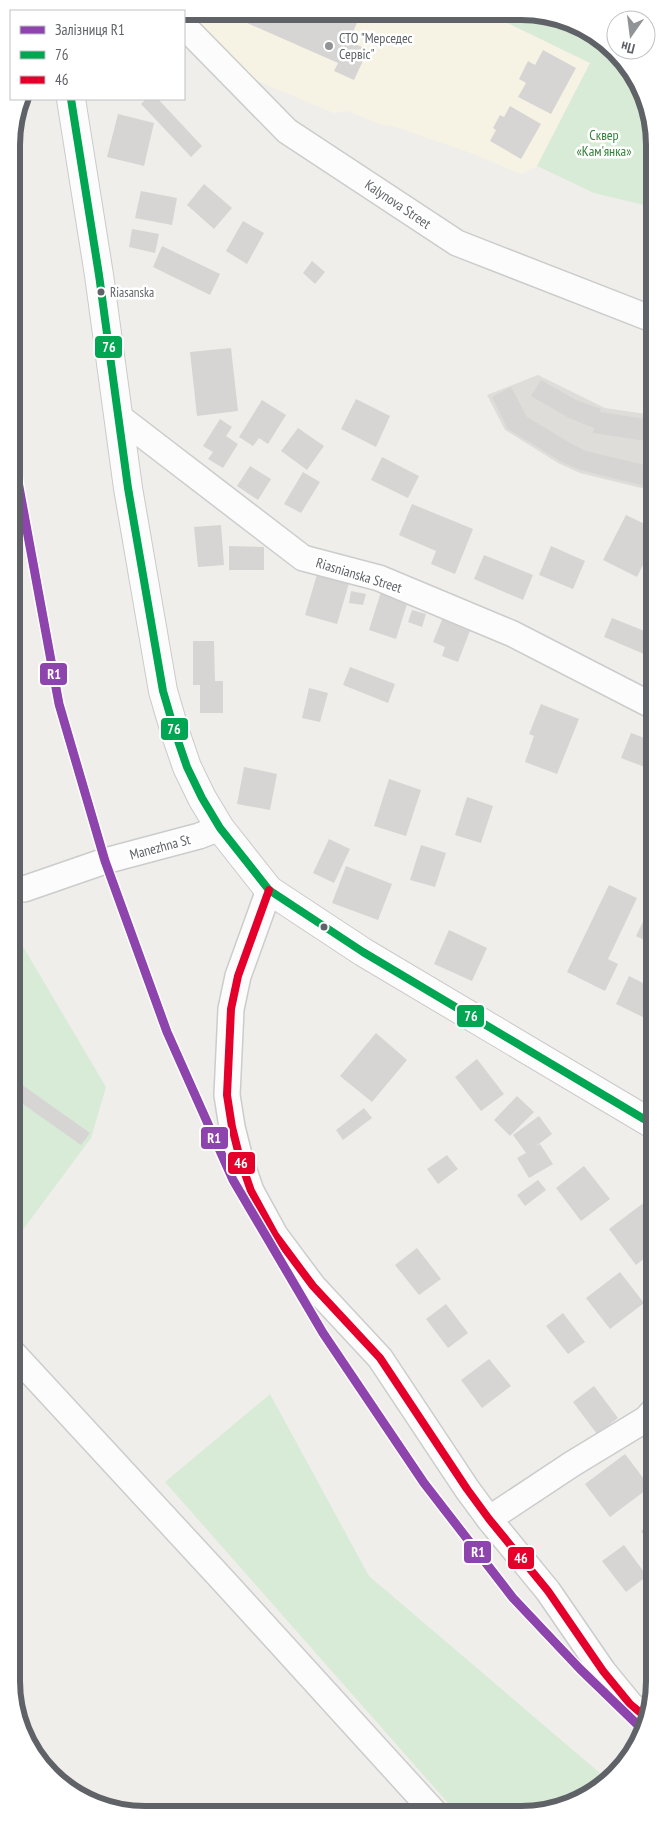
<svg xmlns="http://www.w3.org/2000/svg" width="666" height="1826" viewBox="0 0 666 1826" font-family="'PT Sans Narrow',sans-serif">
	<rect width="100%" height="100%" fill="#efeeea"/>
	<path fill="#f7f3e4" d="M184 12 489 14 590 63 537 166 521 174 471 153 393 126 382 125 348 111 334 113 243 75Z"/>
	<path fill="#dfddda" d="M538 375 605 408 653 415V491L580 473 558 463 505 430 487 395Z"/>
	<path fill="#d8ebd6" d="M489 14H547L616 51 652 119V207L594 193 537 166 590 63Z
		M13 909 15 933 106 1087 91 1138 13 1243Z
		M270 1394 369 1576 608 1780 588 1797 547 1812H456L165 1482Z"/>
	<path fill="#d6d5d3" d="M222 12 352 13 360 16 349 41 368 50 354 80 334 71 338 63Z
		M543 50 576 68 551 114 518 97 526 83 519 79 528 61 535 65Z
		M146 99H158L202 146 191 157 141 104Z
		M510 106 541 124 521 159 490 141 496 130 493 128 500 115 504 117Z
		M118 114 154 123 144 166 107 157Z
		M204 184 232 208 214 229 187 205Z
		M141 191 177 198 172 225 135 218Z
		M243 221 264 233 247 264 226 251Z
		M132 229 159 234 155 253 129 247Z
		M162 246 220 274 210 295 153 267Z
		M312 261 325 272 315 284 303 273Z
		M231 348 238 411 197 416 190 352Z
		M541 380 576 400 601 409 600 412 653 420V442L593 433 594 428 569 418 531 396Z
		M511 387 527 417 570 443 586 451 653 467V488L580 470 560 461 508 429 492 397Z
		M356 399 390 416 376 447 341 429Z
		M262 400 286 415 268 444 259 438 253 446 239 437Z
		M220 419 232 427 226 436 238 444 223 468 208 459 213 452 203 446Z
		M298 428 324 446 307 470 281 451Z
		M382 457 419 476 408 498 371 480Z
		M250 466 271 479 258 500 237 486Z
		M303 472 320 482 301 513 284 504Z
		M412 504 473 529 455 574 431 564 436 551 399 535Z
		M626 515 653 528V545L637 577 603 560Z
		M221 525 224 565 198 567 194 527Z
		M229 546 264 547V570H229Z
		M551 546 585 561 573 589 539 575Z
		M484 555 533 575 523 600 474 579Z
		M653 562V588L644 584Z
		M318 571 350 580 337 624 305 615Z
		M351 591 366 594 363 605 349 603Z
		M381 592 408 601 396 639 369 630Z
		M412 610 426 614 422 627 408 622Z
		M443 617 471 628 458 662 442 656 445 647 433 642Z
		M612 618 652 634 644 654 604 637Z
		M653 638V659L645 656Z
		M193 641H214L215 681H223V713H200V685H193Z
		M350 667 395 684 388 703 343 685Z
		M309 688 328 693 320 722 302 718Z
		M541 704 579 719 557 774 525 762 534 736 529 734Z
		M631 733 653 741V762L650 769 621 758Z
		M244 767 277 774 270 810 237 804Z
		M389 779 421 790 406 836 374 826Z
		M467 797 493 806 481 843 455 835Z
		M329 839 350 849 334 883 313 873Z
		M421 845 446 853 435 887 410 880Z
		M346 866 392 884 378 920 332 903Z
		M609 885 637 898 608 959 618 964 605 991 567 972Z
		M653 901V942L652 944 636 936Z
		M449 930 487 948 472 981 434 964Z
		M629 976 653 988V1022L616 1004Z
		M376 1033 407 1060 372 1102 340 1076Z
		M477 1059 504 1094 481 1111 455 1077Z
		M18 1082 90 1133 81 1145 13 1097V1089Z
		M517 1096 534 1112 510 1136 494 1120Z
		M364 1108 372 1118 343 1140 336 1130Z
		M539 1116 552 1134 535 1147 540 1144 553 1164 529 1178 517 1158 526 1153 513 1135Z
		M447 1155 458 1169 438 1184 427 1169Z
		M584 1166 610 1199 581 1221 556 1188Z
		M538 1180 546 1190 525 1206 517 1195Z
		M646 1201 654 1212V1251L636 1265 609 1229Z
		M417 1248 441 1279 419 1295 395 1265Z
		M620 1272 644 1303 610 1329 586 1298Z
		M446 1304 468 1333 448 1348 426 1319Z
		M563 1313 585 1342 568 1354 546 1326Z
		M654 1327V1349L643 1335Z
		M489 1359 511 1386 482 1408 461 1380Z
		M594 1386 618 1418 597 1434 573 1402Z
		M625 1454 650 1487 610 1517 585 1484Z
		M654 1522V1550L641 1531Z
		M624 1545 647 1576 626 1592 602 1561Z"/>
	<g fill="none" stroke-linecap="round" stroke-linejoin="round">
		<defs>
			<path id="street" d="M184 26 287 131 457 243 652 319
				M118 416 303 558 379 578 513 634 653 706
				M13 888 24 889 105 861 199 836 220 828
				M269 890 238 976 231 1009 227 1095 232 1127 240 1159 251 1191 275 1235 313 1286 380 1358 467 1489 489 1519 548 1591 603 1671 630 1704 648 1719
				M13 1353 231 1589 434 1812
				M489 1519 572 1464 646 1419 654 1410"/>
			<path id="secondary" d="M71 99 99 275 128 488 163 691 175 732 187 767 202 798 220 828 269 890 363 952 654 1125"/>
		</defs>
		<use href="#street" stroke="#cbcccc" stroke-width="28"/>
		<use href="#secondary" stroke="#cacacb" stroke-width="30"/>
		<use href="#street" stroke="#fdfcfc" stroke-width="25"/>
		<use href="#secondary" stroke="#fdfcfc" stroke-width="28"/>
		<defs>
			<path id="bus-1" d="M71 99 99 275 128 488 163 691 175 732 187 767 202 798 220 828 269 890 363 952 654 1125"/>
			<path id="bus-2" d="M269 890 238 976 231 1009 227 1095 232 1127 240 1159 251 1191 275 1235 313 1286 380 1358 467 1489 489 1519 548 1591 603 1671 630 1704 648 1719"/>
		</defs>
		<use href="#bus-1" stroke="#fff" stroke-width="11"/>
		<use href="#bus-2" stroke="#fff" stroke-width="11"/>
		<use href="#bus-1" stroke="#00a651" stroke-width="8"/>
		<use href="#bus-2" stroke="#e4002b" stroke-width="8"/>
		<defs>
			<path id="rail-1" d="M12 432 17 476 59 704 105 861 167 1032 233 1180 323 1333 424 1483 513 1598 580 1669 645 1732"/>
		</defs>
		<use href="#rail-1" stroke="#fff" stroke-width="12"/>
		<use href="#rail-1" stroke="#8e44ad" stroke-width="9"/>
	</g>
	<circle fill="#919496" stroke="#fff" stroke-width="2" cx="329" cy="46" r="5"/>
	<g fill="#5f6368" stroke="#fff" stroke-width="2">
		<circle cx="101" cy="292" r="4.5"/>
		<circle cx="324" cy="927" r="4.5"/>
	</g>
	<g text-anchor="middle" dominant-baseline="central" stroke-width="5" stroke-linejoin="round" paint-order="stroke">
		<g font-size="13" fill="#5f6368" stroke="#fff" text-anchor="start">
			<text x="110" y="292">Riasanska</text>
		</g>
		<g font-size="14" fill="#5f6368" stroke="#fff" text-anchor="start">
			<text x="339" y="38">СТО "Мерседес<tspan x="339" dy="16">Сервіс"</tspan></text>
		</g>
		<g font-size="14" fill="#348238" stroke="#fff">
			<text x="604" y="135">Сквер<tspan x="604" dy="16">«Кам'янка»</tspan></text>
		</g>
		<g font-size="14" fill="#5f6368" stroke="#fff">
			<text transform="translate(398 204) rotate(34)">Kalynova Street</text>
			<text transform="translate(359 575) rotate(17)">Riasnianska Street</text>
			<text transform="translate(160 847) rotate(-15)">Manezhna St</text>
		</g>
	</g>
	<path d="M0 0H666V1826H0ZM145 20H521A125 125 0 0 1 646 145V1681A125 125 0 0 1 521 1806H145A125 125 0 0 1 20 1681V145A125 125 0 0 1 145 20Z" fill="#fff" fill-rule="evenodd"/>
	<path fill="none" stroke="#5f6368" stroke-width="6" d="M145 20H521A125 125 0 0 1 646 145V1681A125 125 0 0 1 521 1806H145A125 125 0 0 1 20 1681V145A125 125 0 0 1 145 20Z"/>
	<g stroke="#fff" stroke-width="2">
		<rect x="94" y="335" width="29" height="24" rx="5" fill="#00a651"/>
		<rect x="39" y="662" width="29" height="24" rx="5" fill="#8e44ad"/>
		<rect x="160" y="717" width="29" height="24" rx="5" fill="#00a651"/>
		<rect x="456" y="1004" width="29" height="24" rx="5" fill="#00a651"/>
		<rect x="200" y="1126" width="29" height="24" rx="5" fill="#8e44ad"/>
		<rect x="227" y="1151" width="29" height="24" rx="5" fill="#e4002b"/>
		<rect x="463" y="1540" width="29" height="24" rx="5" fill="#8e44ad"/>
		<rect x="507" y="1546" width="28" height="24" rx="5" fill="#e4002b"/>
	</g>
	<g font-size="14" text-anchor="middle" font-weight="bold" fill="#fff">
		<text x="109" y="352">76</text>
		<text x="54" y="679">R1</text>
		<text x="174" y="734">76</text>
		<text x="471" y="1021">76</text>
		<text x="214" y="1143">R1</text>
		<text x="241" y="1168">46</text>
		<text x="478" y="1557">R1</text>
		<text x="521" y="1563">46</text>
	</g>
	<rect x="10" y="10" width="175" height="90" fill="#ffffff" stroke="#bfc1c3"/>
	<rect x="20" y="26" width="25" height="8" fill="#8e44ad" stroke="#bfc1c3"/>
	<text x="55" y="35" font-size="15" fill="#5f6368">Залізниця R1</text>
	<rect x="20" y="51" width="25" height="8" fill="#00a651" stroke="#bfc1c3"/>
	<text x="55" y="60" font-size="15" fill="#5f6368">76</text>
	<rect x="20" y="76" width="25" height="8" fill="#e4002b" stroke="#bfc1c3"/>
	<text x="55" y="85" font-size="15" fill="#5f6368">46</text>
	<g transform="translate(631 35) rotate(194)"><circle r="24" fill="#ffffff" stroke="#bfc1c3"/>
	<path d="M0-4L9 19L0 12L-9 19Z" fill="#919496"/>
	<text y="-8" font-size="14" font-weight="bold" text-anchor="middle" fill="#5f6368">Пн</text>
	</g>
</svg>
